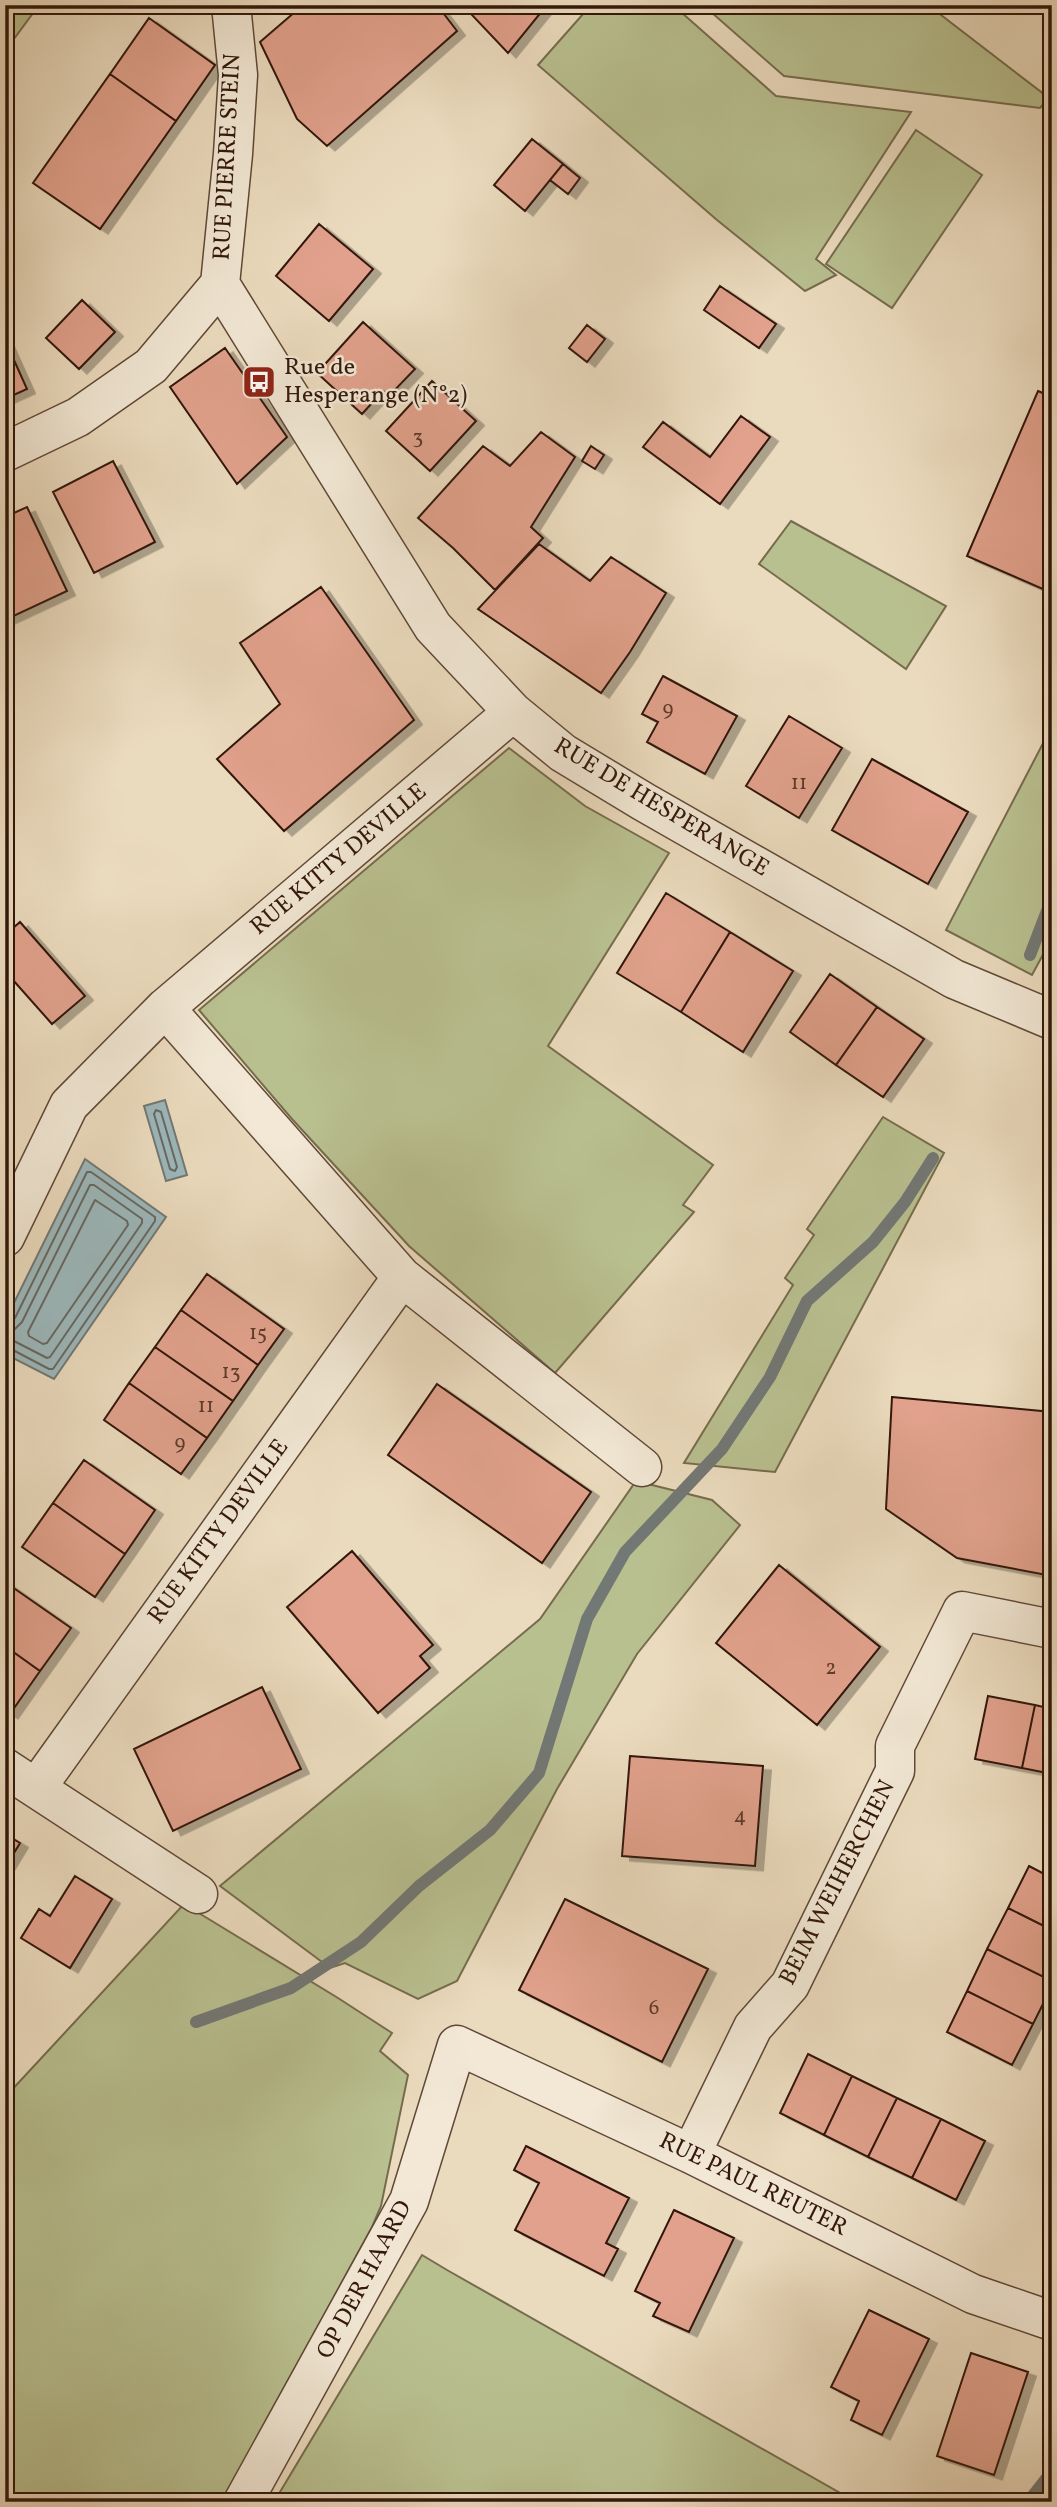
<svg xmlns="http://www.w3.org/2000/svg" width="1057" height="2507" viewBox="0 0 1057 2507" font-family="Vollkorn,serif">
	<defs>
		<filter id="shadow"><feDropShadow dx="8" dy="4.5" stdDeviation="0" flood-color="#0004"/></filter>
	</defs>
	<rect width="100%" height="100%" fill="#ebdbbe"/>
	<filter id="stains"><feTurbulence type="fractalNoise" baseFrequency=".00286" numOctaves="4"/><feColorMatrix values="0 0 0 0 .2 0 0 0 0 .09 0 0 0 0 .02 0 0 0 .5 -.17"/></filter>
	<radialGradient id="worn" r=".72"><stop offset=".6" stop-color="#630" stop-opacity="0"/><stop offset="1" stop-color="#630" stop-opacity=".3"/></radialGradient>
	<path fill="#b9c090" stroke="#766c4d" stroke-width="2" d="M5 5H39L5 51Z
		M591 5H673L776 96 911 112 816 259 836 275 805 291 717 220 538 65Z
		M703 5H928L1049 98 1040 108 784 76Z
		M916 130 982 175 892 308 826 264Z
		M791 521 946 606 906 669 759 564Z
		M1052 726V938L1032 975 946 930Z
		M509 748 585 806 669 853 548 1046 713 1165 683 1205 694 1212 555 1373 409 1246 292 1119 199 1010Z
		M883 1117 944 1153 775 1472 684 1463 793 1285 785 1278 814 1235 807 1229Z
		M636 1481 712 1500 740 1525 637 1654 557 1789 457 1981 418 1999 345 1963 330 1968 220 1886 540 1619Z
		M184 1904 338 1998 392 2033 380 2051 408 2075 381 2206 372 2227 222 2502H5V2091L9 2093Z
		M422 2255 447 2270 856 2502H274Z"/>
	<path fill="#9cb8bc" stroke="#727875" stroke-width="2" d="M165 1100 187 1175 166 1181 144 1106Z
		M85 1159 166 1217 54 1379 5 1354V1321Z"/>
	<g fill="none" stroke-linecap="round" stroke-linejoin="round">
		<path stroke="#676863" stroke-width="2" d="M156 1110 161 1112 177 1167 175 1171 170 1169 154 1114Z
			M95 1200 127 1221 128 1225 47 1343 43 1344 29 1336 28 1332Z
			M5 1322 15 1318 87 1172H91L155 1217V1221L53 1369H49L11 1349 5 1348
			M5 1331 15 1329 22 1322 90 1185H94L142 1219V1223L50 1357 47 1358 14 1341 5 1339"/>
		<path stroke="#727875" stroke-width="12" d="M1030 955 1052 898
			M196 2022 291 1988 361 1942 419 1886 490 1830 539 1773 587 1619 625 1552 722 1449 770 1377 807 1301 873 1242 905 1202 933 1158
			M1028 2502 1049 2475 1052 2462"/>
	</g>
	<path fill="#e1a18c" stroke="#32170a" stroke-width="2" filter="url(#shadow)" d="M303 5H437L457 31 327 146 297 119 260 42Z
		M477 5H547L508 53 471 14Z
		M149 18 215 65 176 121 110 74Z
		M110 74 176 121 100 229 33 183Z
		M532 139 563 164 525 211 494 185Z
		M563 164 580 178 568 194 550 180Z
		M319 224 373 269 329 321 276 276Z
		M720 286 776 324 759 348 704 310Z
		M82 300 115 332 79 369 46 338Z
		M363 322 415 369 389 396 383 391 362 414 317 373Z
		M587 325 605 339 587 362 569 348Z
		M5 340 27 389 5 399Z
		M225 348 287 437 237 484 170 387Z
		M432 381 476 421 430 471 386 431Z
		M1038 391 1052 397V593L967 556Z
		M741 416 770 437 720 504 643 447 663 422 710 457Z
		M541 432 575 457 531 527 543 538 495 590 453 548 418 518 483 446 510 466Z
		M591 446 604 455 595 469 582 461Z
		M113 461 155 542 94 573 53 492Z
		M27 507 67 591 5 620V517Z
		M539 544 590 581 611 557 666 593 630 652 601 693 478 609Z
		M321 587 414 720 284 831 217 759 280 704 240 643Z
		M663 676 737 716 705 774 647 742 658 722 642 714Z
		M789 716 842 748 799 818 746 786Z
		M872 759 968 812 928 884 832 830Z
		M666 893 730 932 681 1012 617 973Z
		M20 922 85 996 52 1024 5 971V935Z
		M730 932 793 971 743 1052 681 1012Z
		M830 974 877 1007 836 1065 790 1032Z
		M877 1007 924 1039 883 1097 836 1065Z
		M207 1274 284 1329 258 1365 181 1310Z
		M181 1310 258 1365 233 1401 155 1347Z
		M155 1347 233 1401 207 1438 129 1383Z
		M129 1383 207 1438 181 1474 104 1420Z
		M437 1384 591 1492 542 1563 388 1455Z
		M892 1397 1052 1412V1576L957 1558 886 1509Z
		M84 1460 155 1510 125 1554 53 1503Z
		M53 1503 125 1554 95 1597 22 1547Z
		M352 1551 433 1645 420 1656 430 1668 378 1713 287 1607Z
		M779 1565 880 1647 817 1725 716 1643Z
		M5 1582 71 1628 40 1671 5 1646Z
		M5 1646 40 1671 10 1714 5 1711Z
		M262 1687 301 1769 173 1831 134 1749Z
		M988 1696 1035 1705 1022 1768 975 1759Z
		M1035 1705 1052 1709V1774L1022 1768Z
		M630 1756 763 1766 755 1866 622 1856Z
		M5 1834 20 1843 5 1868Z
		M1029 1866 1052 1878V1930L1008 1908Z
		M75 1876 112 1899 70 1968 21 1938 39 1909 50 1916Z
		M565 1899 708 1969 662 2062 519 1990Z
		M1008 1908 1052 1930V1981L987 1949Z
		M987 1949 1052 1981V1986L1033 2024 967 1991Z
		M967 1991 1033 2024 1012 2065 947 2032Z
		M808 2054 852 2076 824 2135 780 2113Z
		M852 2076 897 2098 868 2157 824 2135Z
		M897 2098 941 2119 912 2178 868 2157Z
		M941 2119 985 2141 956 2200 912 2178Z
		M526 2146 629 2198 606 2243 618 2249 604 2276 515 2230 539 2183 514 2170Z
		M674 2210 734 2238 689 2332 653 2316 660 2303 635 2291Z
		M869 2310 929 2339 882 2435 851 2420 859 2401 831 2387Z
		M971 2353 1028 2372 994 2475 937 2456Z"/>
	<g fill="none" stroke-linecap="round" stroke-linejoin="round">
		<defs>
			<path id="minor" d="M220 284 433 627 513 712 563 753 644 802 954 979 1052 1020
				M5 452 78 417 151 366 220 284 233 154 238 75 231 5
				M165 1008 402 1277 642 1467
				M5 1237 69 1105 165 1008 513 712
				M5 1768 198 1894
				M37 1787 402 1277
				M691 2154 753 2027 790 1985 895 1771V1746L962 1611 1052 1629
				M243 2502 409 2201 457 2045 691 2154 973 2294 1052 2321"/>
		</defs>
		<use href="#minor" stroke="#604837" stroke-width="41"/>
		<use href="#minor" stroke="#f2e8d5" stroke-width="38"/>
	</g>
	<defs>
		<symbol id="bus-square" viewBox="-11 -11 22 22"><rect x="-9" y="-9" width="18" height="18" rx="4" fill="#8f2418" stroke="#f2e8d5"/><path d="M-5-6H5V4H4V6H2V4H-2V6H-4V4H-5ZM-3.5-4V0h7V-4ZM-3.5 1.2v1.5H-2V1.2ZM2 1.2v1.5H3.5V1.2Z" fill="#fff"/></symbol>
	</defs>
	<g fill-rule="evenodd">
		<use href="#bus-square" x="240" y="363" width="38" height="38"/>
	</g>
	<g text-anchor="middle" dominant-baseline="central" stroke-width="5" stroke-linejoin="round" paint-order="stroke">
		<g font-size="21" fill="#5e3a2a">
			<text x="418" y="437">3</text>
			<text x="668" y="709">9</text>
			<text x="799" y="783">11</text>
			<text x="258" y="1333">15</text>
			<text x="231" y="1372">13</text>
			<text x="206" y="1406">11</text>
			<text x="180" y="1443">9</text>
			<text x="831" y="1668">2</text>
			<text x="740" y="1816">4</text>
			<text x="654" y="2008">6</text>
		</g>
		<g font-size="24" fill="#32170a" stroke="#f2e8d5">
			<text transform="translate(228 157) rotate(-87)">RUE PIERRE STEIN</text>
			<text transform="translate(661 808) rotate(31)">RUE DE HESPERANGE</text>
			<text transform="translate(339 860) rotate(-40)">RUE KITTY DEVILLE</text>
			<text transform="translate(219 1532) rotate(-54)">RUE KITTY DEVILLE</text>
			<text transform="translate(838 1883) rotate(-63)">BEIM WEIHERCHEN</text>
			<text transform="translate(753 2185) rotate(26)">RUE PAUL REUTER</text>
			<text transform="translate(365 2280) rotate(-62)">OP DER HAARD</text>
		</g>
		<g font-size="24" fill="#32170a" stroke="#f2e8d5" text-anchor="start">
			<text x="284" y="368">Rue de<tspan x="284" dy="28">Hesperange (N°2)</tspan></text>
		</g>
	</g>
	<rect width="1057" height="2507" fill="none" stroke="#ebdbbe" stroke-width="28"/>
	<rect x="7" y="7" width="1043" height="2493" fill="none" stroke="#32170a" stroke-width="3.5"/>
	<rect x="14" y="14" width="1029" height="2479" fill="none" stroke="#32170a" stroke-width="2"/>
	<rect width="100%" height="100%" filter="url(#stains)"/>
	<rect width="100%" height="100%" fill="url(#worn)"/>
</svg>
